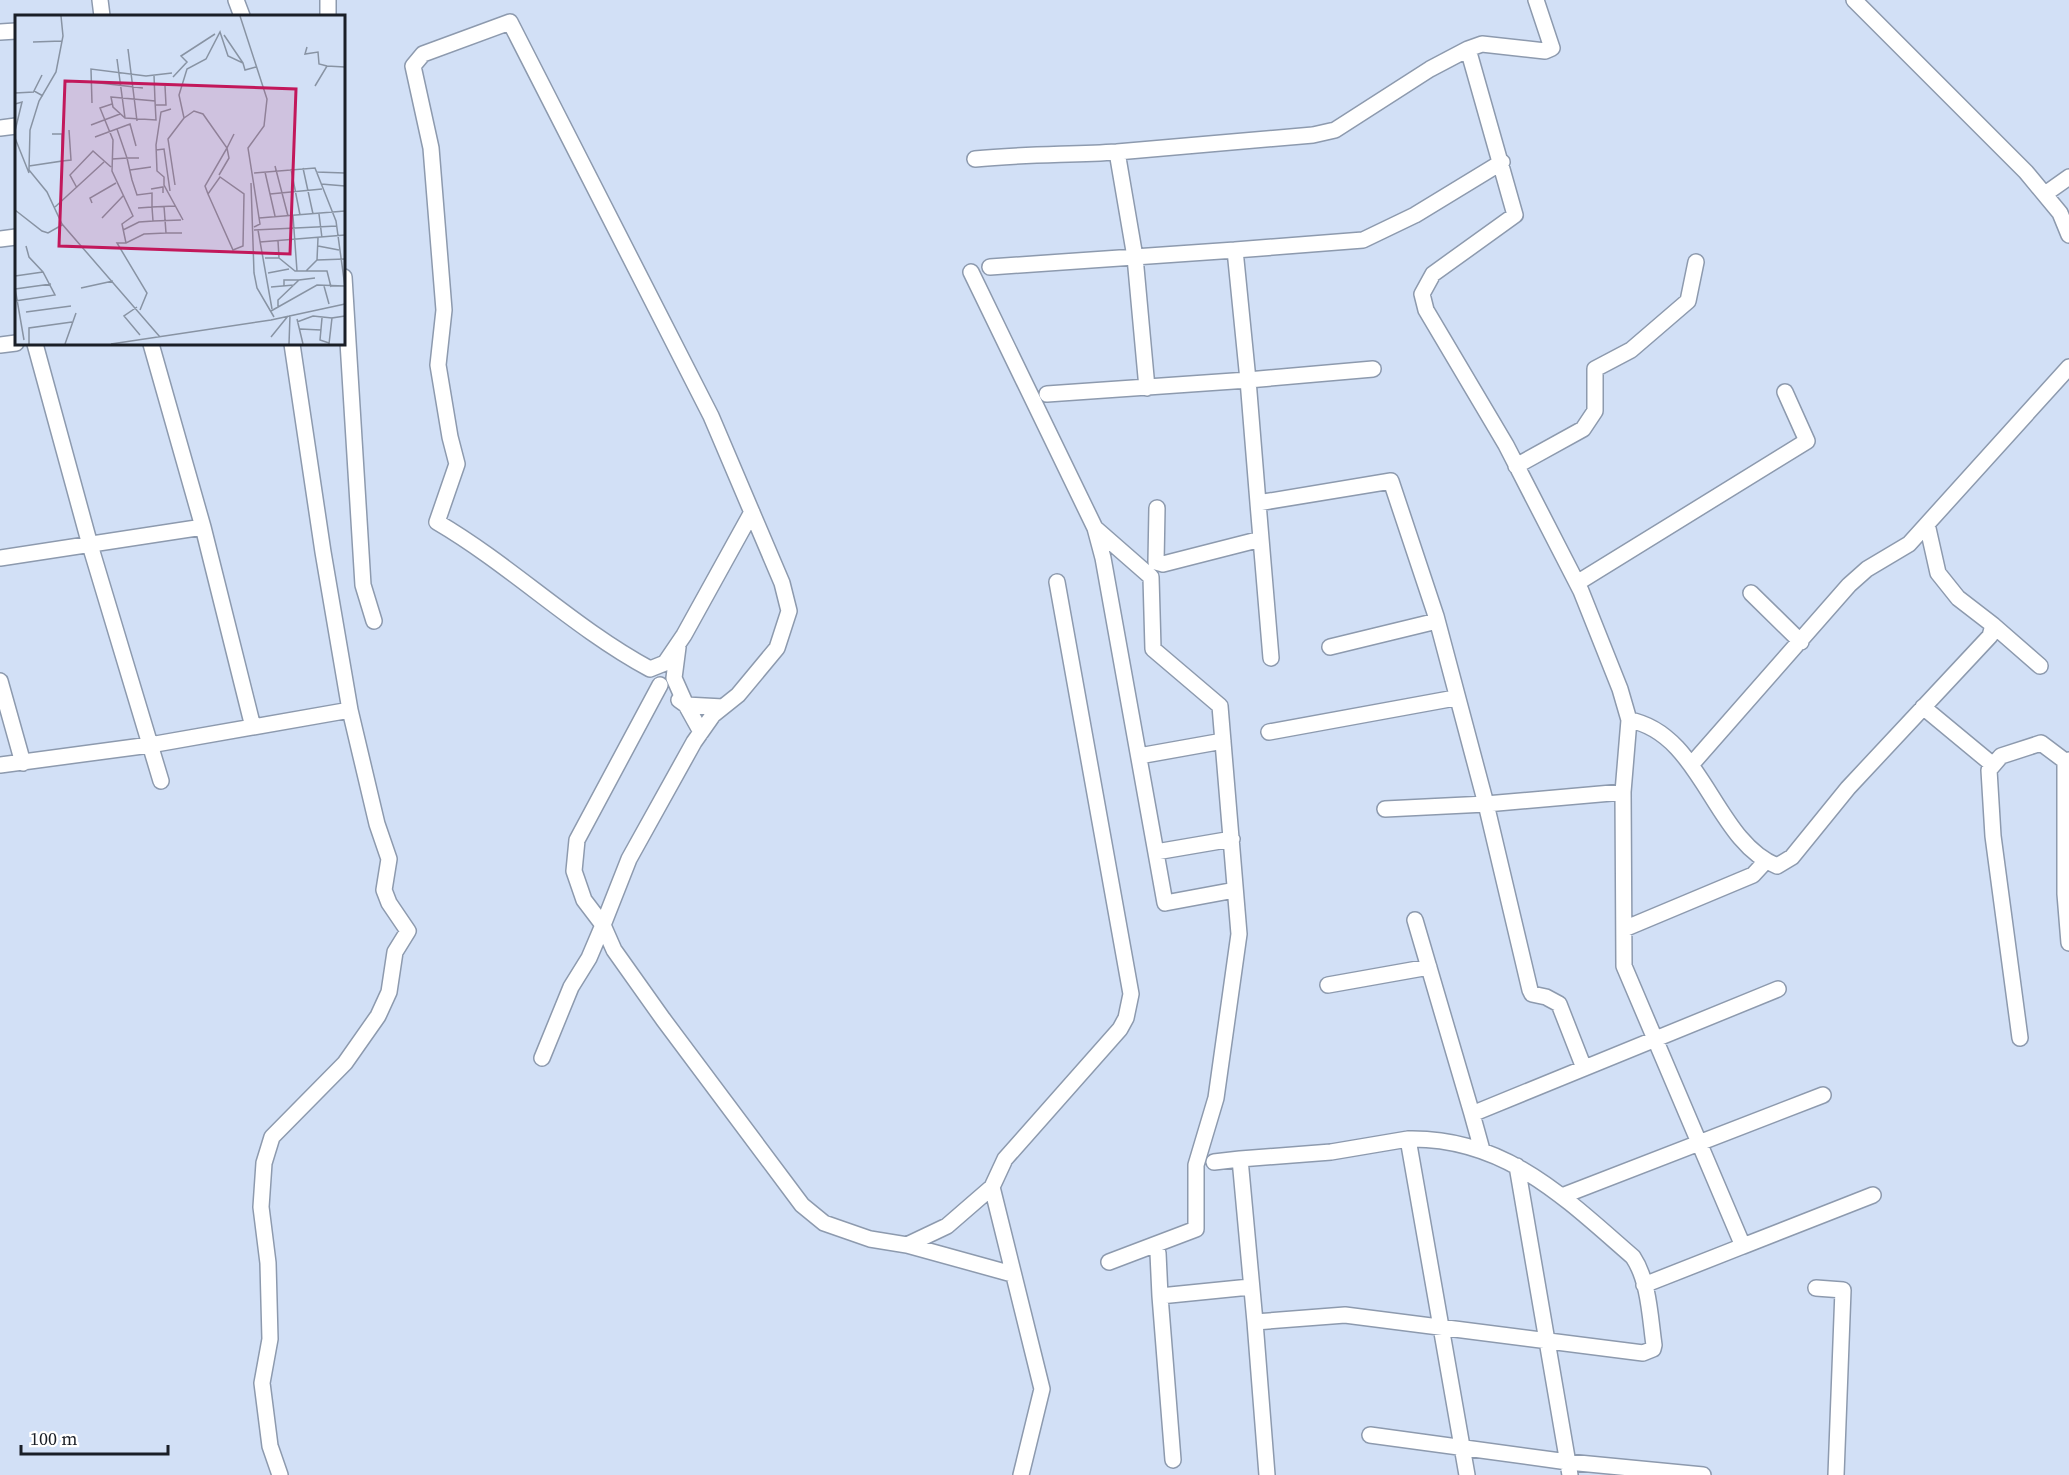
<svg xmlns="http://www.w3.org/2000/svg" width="2069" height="1475" viewBox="0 0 2069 1475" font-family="'Source Serif 4',serif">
	<rect width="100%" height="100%" fill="#d2e0f6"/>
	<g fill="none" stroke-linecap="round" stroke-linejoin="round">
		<defs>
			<path id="minor" d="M100 0 102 16
				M236 0 242 16
				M328 0V16
				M1854 0 2026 172 2060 213 2069 235
				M0 32 16 31
				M1468 49 1515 215 1433 274 1422 294 1426 310 1506 445 1581 591 1620 689 1629 720 1623 792 1624 966 1743 1246 1644 1285
				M0 128 16 126
				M1117 152 1313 135 1335 130 1430 69 1468 49 1482 44 1545 51 1552 48 1536 0
				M975 159C1022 154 1070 155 1117 152L1135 257 1147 388
				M2045 194 2069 177
				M0 239 16 237
				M990 267 1235 250
				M971 272 1095 528 1151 577 1153 649 1220 706 1239 934 1216 1098 1196 1165V1229L1109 1262
				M344 277 363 585 374 621
				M35 344 90 545 161 781
				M151 344 203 527 253 727
				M0 345 16 343
				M1373 369 1248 380 1258 503 1391 481 1436 616 1486 804 1385 809
				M1047 394 1248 380 1235 250 1363 240 1415 215 1502 162
				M1516 466 1583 429 1595 411V369L1631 350 1688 301 1696 262
				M1258 503 1271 658
				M1157 508 1156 562 1163 564 1261 539
				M752 512 684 635 665 663 650 669C574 628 512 566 437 522L457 464 450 437 438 365 444 310 431 148 413 66 423 54 510 22 711 416 782 583 789 611 777 648 738 695 713 715 694 742 629 859 603 925 614 950 663 1019 802 1205 824 1223 870 1239 907 1245 947 1226 992 1187 1042 1389 1021 1475
				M1095 528 1103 558 1165 903 1235 890
				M0 558 203 527
				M1577 583 1807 441 1785 392
				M1751 593 1801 642
				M1993 625 2040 666
				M678 647 674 678 686 705 723 707
				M1330 647 1437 621
				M0 681 23 763
				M679 700 686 705 701 732
				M1923 707 1993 765
				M1629 720C1702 733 1714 841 1777 866L1792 857 1848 788 1990 636 1993 625 1958 598 1938 573 1927 524
				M1269 732 1455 698
				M1139 756 1223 741
				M2069 760 2065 761V894L2069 943
				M0 765 150 745 350 710
				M1691 765 1849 585 1867 569 1909 544 2069 367
				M1156 852 1232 839
				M1415 920 1472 1114 1778 989
				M1624 929 1753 875 1765 862
				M1328 985 1429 967
				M2020 1038 1993 836 1989 770 2001 756 2041 743 2065 761
				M542 1058 571 987 589 958 603 925 584 900 574 871 577 840 660 685
				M1584 1068 1559 1004 1546 997 1532 994 1530 990 1486 804 1623 792
				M1472 1114 1482 1150
				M1408 1139C1505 1137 1565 1198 1633 1257 1649 1281 1650 1317 1654 1345L1653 1349 1643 1353 1345 1315 1255 1322 1240 1159 1331 1152Z
				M1408 1139 1467 1475
				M1214 1162 1240 1159
				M1517 1166 1570 1475
				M992 1187 1005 1159 1120 1029 1126 1018 1131 994 1057 582
				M1562 1196 1823 1095
				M907 1245 1012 1274
				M1743 1246 1873 1195
				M1158 1253 1160 1296
				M1816 1288 1843 1290 1836 1475
				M1255 1322 1267 1475
				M1370 1435 1568 1462 1703 1475
				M1173 1460 1160 1296 1250 1287
				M280 1475 270 1446 262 1383 270 1339 268 1263 261 1207 264 1163 272 1137 345 1063 378 1016 389 992 395 952 408 931 389 903 384 890 389 859 377 824 350 710 323 552 292 344"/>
		</defs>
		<use href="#minor" stroke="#8d9aae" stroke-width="18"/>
		<use href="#minor" stroke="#fff" stroke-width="15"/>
	</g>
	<g transform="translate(15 15)">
		<rect width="330" height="330" fill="#d2e0f6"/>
		<path fill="none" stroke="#8893a3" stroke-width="1.5" d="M46 1 48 21 41 57 24 86 15 115 14 155 32 177 47 209 145 322M225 1 252 84 249 111 233 133 245 209 239 212M209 20 228 48M18 27 47 26M292 32 290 39 303 37 304 49 312 51M113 34 122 106M102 44 110 103M27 60 19 76 28 81M139 60 140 86M158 62 172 47 166 41 200 19M76 67 128 73M300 71 312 51 330 52M0 78 19 77M96 82 140 86 141 105 110 103 98 92ZM77 88 76 54 131 61 157 58M0 89 7 87 0 116M97 89 85 93 98 125 97 156 118 201 107 209 111 228M141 90H151L150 71M156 94 146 97 141 130 142 156 149 162V170L168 205M76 110 105 99M80 122 115 109 121 131M0 123 14 158M141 135 149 134 155 176M97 144 112 143 102 114M47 146 56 145 54 115M14 151 47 146V119H37M260 151 273 201M288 153 298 199M276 154 285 200M115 155 136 152M250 157 260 201M301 157 330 158M239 158 300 153 321 206 330 272M204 160 214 143 212 133 219 119M236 168 239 258 242 273 259 302M306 169 330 171M160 170 153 124 169 103M62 173 55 160 78 136 96 152M136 174 148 172V178M193 179 218 235 228 231 229 179 205 162 193 179 190 171 212 133 188 99 179 96 169 103 164 80 172 54 191 44 205 17 213 41 228 48 230 55 241 52M255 179 307 174M77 188 75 183 101 168M149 191 151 218H167M40 192 89 147M123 193 137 192V178L122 180 117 165 112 143H124M0 195 27 216 33 218 47 210M304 199 307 223M278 201 282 256M87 203 108 181M244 203 330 196M138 206 166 205M108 215 124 207 138 206 137 192 160 191M239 215 322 211M243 215 257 294M245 227 330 220M303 231 324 235M250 243H264L263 226M264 243 280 256H312L316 272M302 245 303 223M291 256 302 245 330 244M253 258 274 254M0 261 28 257M269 271V265H284M309 271 314 289M256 272 279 270M0 273 9 325M66 273 98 266M0 274 36 269M0 286 40 280 28 257 14 242 11 231M122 292 109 301 125 320M263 292V285L284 265 300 263M125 295 132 278 102 228H111L129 219 151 218M256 296 302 270 330 271M11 297 56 291M307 303 305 325 314 328M282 304 288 329M282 307 298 301 317 303M285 314 306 315M256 322 273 301M14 329V313L57 307M50 329 61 298M96 329 256 305 330 289M274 329 275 300M314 329 317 303 330 301"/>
		<path fill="#c2185b" fill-opacity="0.15" stroke="#c2185b" stroke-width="3" d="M50 66 281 74 275 239 44 231Z"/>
		<rect width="330" height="330" fill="none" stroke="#1a1f27" stroke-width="3"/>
	</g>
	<path d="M21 1445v9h147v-9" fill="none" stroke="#1a1f27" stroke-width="3"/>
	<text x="30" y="1445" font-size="18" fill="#1a1f27" stroke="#ffffff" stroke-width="4.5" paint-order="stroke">100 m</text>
</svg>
